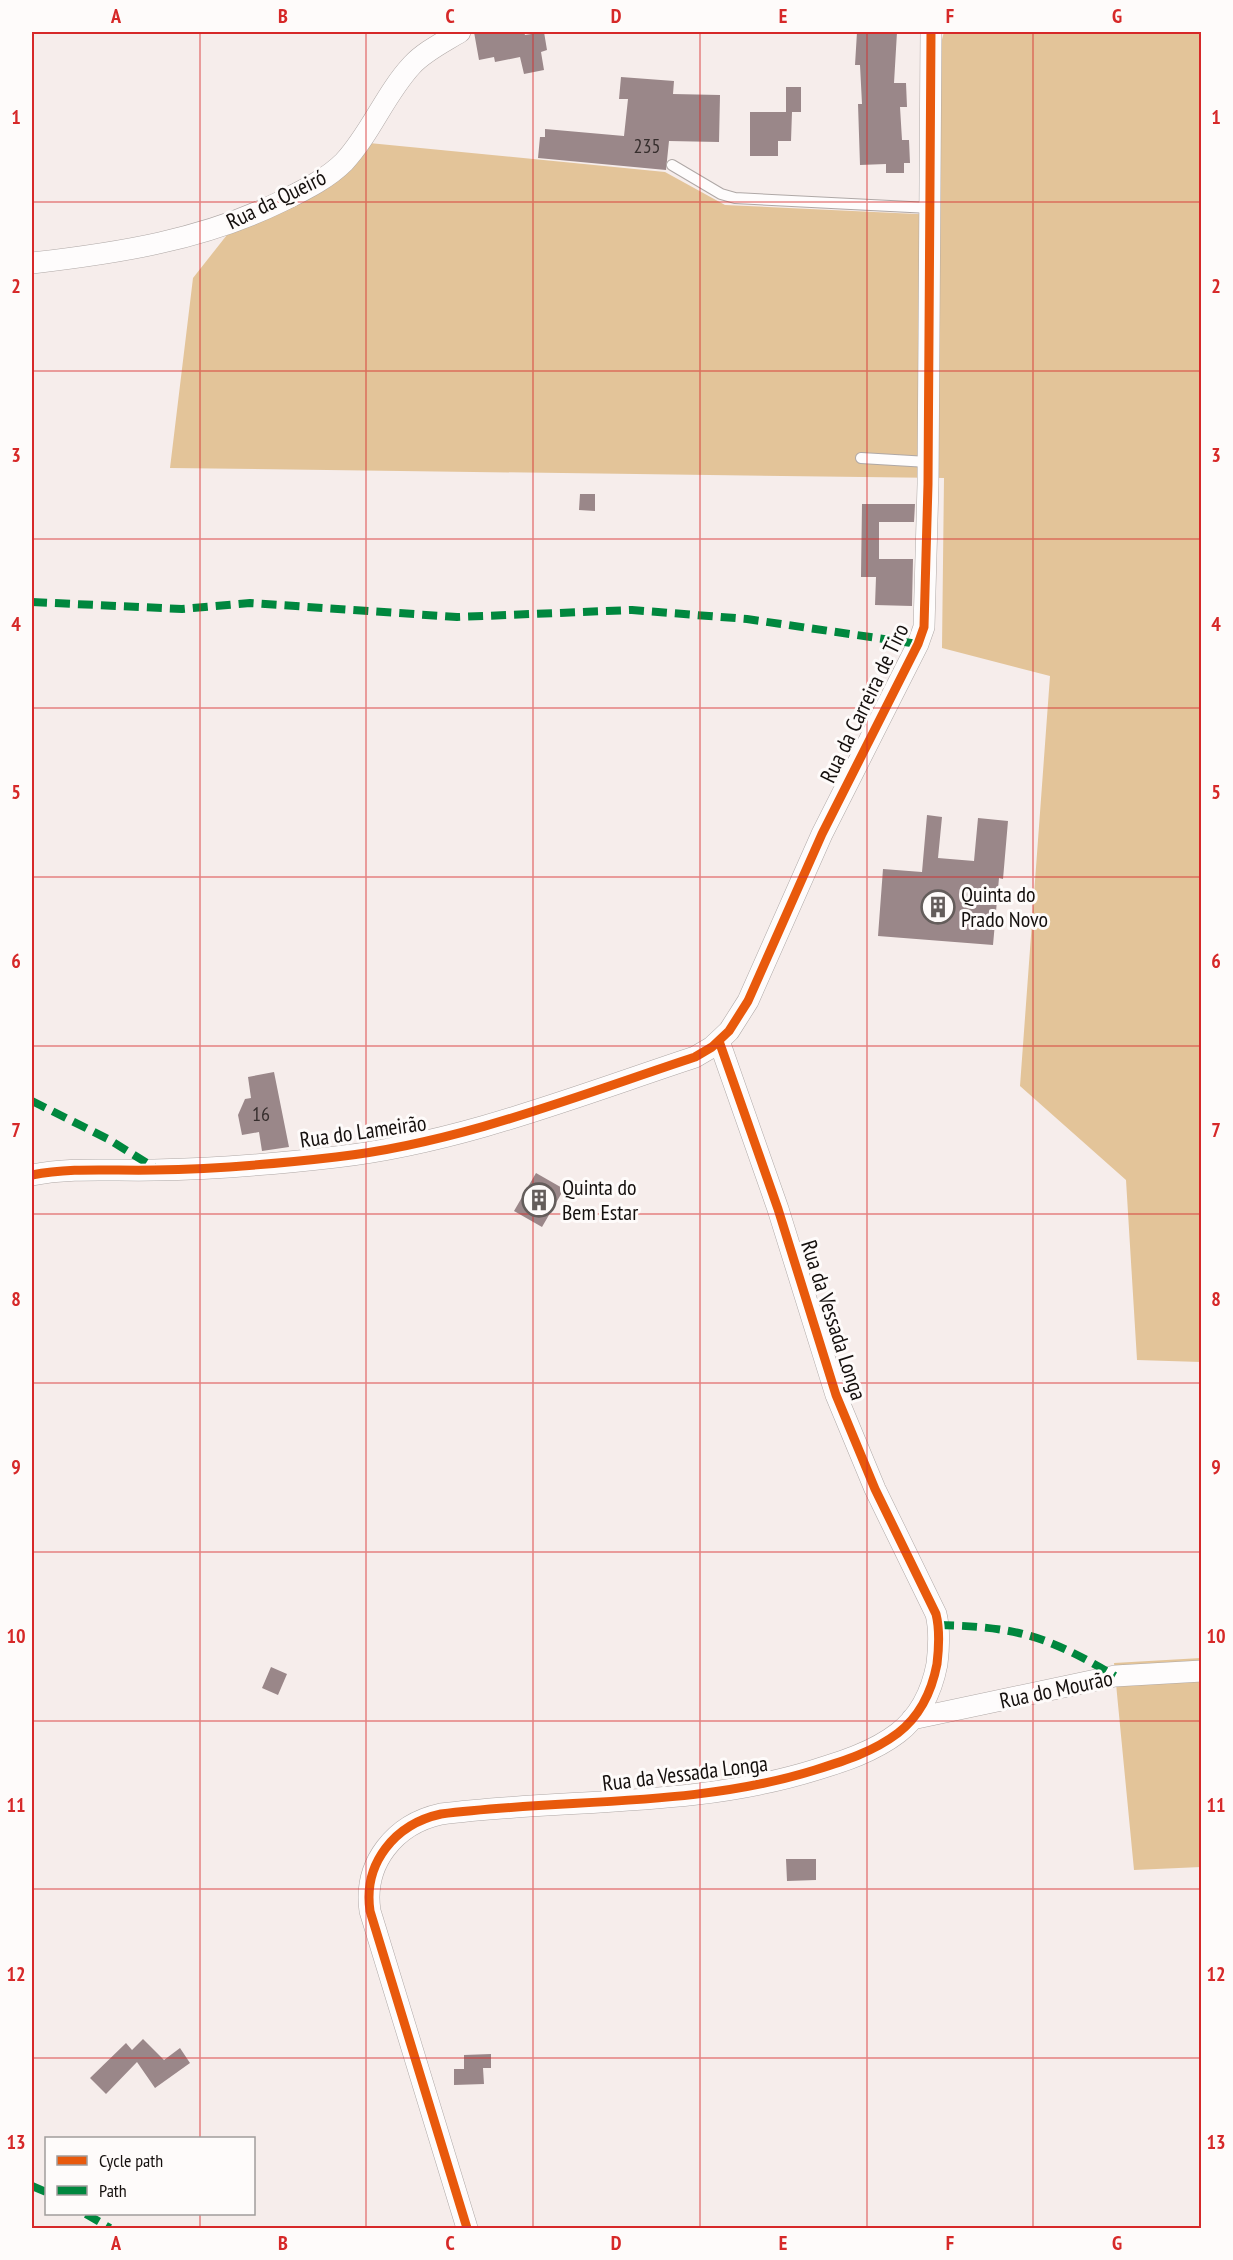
<svg xmlns="http://www.w3.org/2000/svg" width="1233" height="2260" viewBox="0 0 1233 2260" font-family="'PT Sans Narrow',sans-serif">
	<rect width="100%" height="100%" fill="#f6edeb"/>
	<path fill="#e3c499" d="M944 32H1201V1362L1137 1360 1126 1180 1020 1086 1050 676 942 648 944 478 170 468 193 278 234 226 369 143 665 172 725 205 938 215 940 47Z
		M1201 1658V1867L1134 1870 1114 1663Z"/>
	<path fill="#9a8789" d="M474 32H524L525 35 544 32 547 50 541 52 544 70 524 74 520 57 495 62 494 57 479 60Z
		M857 32H897L894 83H906L907 107H900L902 140H909L910 163H904V173H886V164L860 165 858 104H862L860 65H855Z
		M621 77 674 81 673 94 720 95 719 142 669 141 666 170 538 158 540 137H545V129L624 136 628 99H619Z
		M786 87H801V112H786Z
		M750 112H792L791 141H778V156H750Z
		M580 494H595V511L579 510Z
		M862 504H915L914 522H879V559H913L912 606 875 605 876 577H861Z
		M927 815 942 817 938 858 974 861 978 818 1008 821 1003 879 999 878 993 945 878 936 883 869 922 872Z
		M274 1072 289 1147 262 1151 259 1132 242 1135 238 1115 245 1099 251 1098 248 1077Z
		M536 1173 564 1189 542 1227 514 1211Z
		M271 1667 287 1674 278 1695 262 1688Z
		M786 1859H816V1880L787 1881Z
		M143 2039 164 2060 180 2048 190 2063 155 2088 137 2062 106 2094 90 2078 126 2043 132 2050Z
		M491 2054V2068H483L484 2084 454 2085V2069H464V2055Z"/>
	<g fill="none" stroke-linecap="round" stroke-linejoin="round">
		<defs>
			<path id="service" d="M672 165 721 194 735 198 930 208
				M861 458 928 462"/>
			<path id="minor" d="M32 263C118 253 203 240 282 201 304 190 327 179 344 162 371 133 385 94 412 65 425 51 444 42 460 32
				M32 1175C71 1167 114 1171 154 1170 214 1169 276 1164 336 1157 459 1143 577 1096 695 1057L712 1047 729 1031 748 1001 822 834 918 644 924 627 928 484 931 32
				M912 1719 1115 1676 1202 1671
				M467 2228 370 1911C363 1863 395 1824 441 1814 566 1798 693 1808 815 1770 844 1761 873 1752 898 1733 920 1716 932 1690 937 1664 939 1647 940 1630 936 1614L875 1489 836 1395 778 1209 719 1041"/>
		</defs>
		<use href="#service" stroke="#afa8a6" stroke-width="12"/>
		<use href="#minor" stroke="#afa8a6" stroke-width="22"/>
		<use href="#service" stroke="#fefcfc" stroke-width="10"/>
		<use href="#minor" stroke="#fefcfc" stroke-width="21"/>
		<path stroke="#00873e" stroke-width="8" stroke-dasharray="15 8" stroke-linecap="butt" d="M32 602 182 609 250 603 457 617 632 610 747 619 918 644
			M32 1101 108 1139 155 1168
			M939 1625C1018 1627 1047 1636 1115 1676
			M32 2186 46 2192
			M86 2214 110 2228"/>
		<defs>
			<path id="cycleway" d="M32 1175C71 1167 114 1171 154 1170 214 1169 276 1164 336 1157 459 1143 577 1096 695 1057L712 1047 729 1031 748 1001 822 834 918 644 924 627 928 484 931 32
				M467 2228 370 1911C363 1863 395 1824 441 1814 566 1798 693 1808 815 1770 844 1761 873 1752 898 1733 920 1716 932 1690 937 1664 939 1647 940 1630 936 1614L875 1489 836 1395 778 1209 719 1041"/>
		</defs>
		<use href="#cycleway" stroke="#fefbfa" stroke-width="13"/>
		<use href="#cycleway" stroke="#e8590c" stroke-width="9"/>
	</g>
	<path fill="none" stroke="#d62828" stroke-width="1.5" stroke-opacity="0.55" d="M200 32V2138M366 32V2228M533 32V2228M700 32V2228M867 32V2228M1033 32V2228M32 202H1202M32 371H1202M32 539H1202M32 708H1202M32 877H1202M32 1046H1202M32 1214H1202M32 1383H1202M32 1552H1202M32 1721H1202M32 1889H1202M32 2058H1202M200 2214V2228"/>
	<defs>
		<symbol id="building-ring" viewBox="-11 -11 22 22"><circle r="9.5" fill="#fefbfa" stroke="#645d5b" stroke-width="1.5"/><path d="M-4-6H4V6H1V3H-1V6H-4ZM-2.5-4.3h1.7v1.8h-1.7ZM.8-4.3h1.7v1.8H.8ZM-2.5-1h1.7V.8h-1.7ZM.8-1h1.7V.8H.8Z" fill="#645d5b"/></symbol>
	</defs>
	<g fill-rule="evenodd">
		<use href="#building-ring" x="919" y="888" width="38" height="38"/>
		<use href="#building-ring" x="520" y="1181" width="38" height="38"/>
	</g>
	<g text-anchor="middle" dominant-baseline="central" stroke-width="6" stroke-linejoin="round" paint-order="stroke">
		<g font-size="20" fill="#362e2d">
			<text x="647" y="146">235</text>
			<text x="261" y="1114">16</text>
		</g>
		<g font-size="22" fill="#15100e" stroke="#fefbfa">
			<text transform="translate(276 199) rotate(-26)">Rua da Queiró</text>
			<text transform="translate(864 703) rotate(-64)">Rua da Carreira de Tiro</text>
			<text transform="translate(363 1131) rotate(-8)">Rua do Lameirão</text>
			<text transform="translate(834 1320) rotate(72)">Rua da Vessada Longa</text>
			<text transform="translate(1056 1689) rotate(-12)">Rua do Mourão</text>
			<text transform="translate(685 1773) rotate(-7)">Rua da Vessada Longa</text>
		</g>
		<g font-size="22" fill="#15100e" stroke="#fefbfa" text-anchor="start">
			<text x="961" y="894">Quinta do<tspan x="961" dy="25">Prado Novo</tspan></text>
			<text x="562" y="1187">Quinta do<tspan x="562" dy="25">Bem Estar</tspan></text>
		</g>
	</g>
	<rect width="1233" height="2260" fill="none" stroke="#fefbfa" stroke-width="66"/>
	<rect x="45" y="2137" width="210" height="78" fill="#fefbfa" stroke="#a19d9c" stroke-width="1.5"/>
	<rect x="57" y="2156" width="30" height="9" fill="#e8590c" stroke="#a19d9c" stroke-width="1.5"/>
	<text x="99" y="2167" font-size="18" fill="#15100e">Cycle path</text>
	<rect x="57" y="2186" width="30" height="9" fill="#00873e" stroke="#a19d9c" stroke-width="1.5"/>
	<text x="99" y="2197" font-size="18" fill="#15100e">Path</text>
	<rect x="33" y="33" width="1167" height="2194" fill="none" stroke="#d62828" stroke-width="2"/>
	<g font-size="20" text-anchor="middle" font-weight="bold" fill="#d62828">
		<text x="116" y="23">A</text>
		<text x="283" y="23">B</text>
		<text x="450" y="23">C</text>
		<text x="616" y="23">D</text>
		<text x="783" y="23">E</text>
		<text x="950" y="23">F</text>
		<text x="1117" y="23">G</text>
		<text x="16" y="124">1</text>
		<text x="1216" y="124">1</text>
		<text x="16" y="293">2</text>
		<text x="1216" y="293">2</text>
		<text x="16" y="462">3</text>
		<text x="1216" y="462">3</text>
		<text x="16" y="631">4</text>
		<text x="1216" y="631">4</text>
		<text x="16" y="799">5</text>
		<text x="1216" y="799">5</text>
		<text x="16" y="968">6</text>
		<text x="1216" y="968">6</text>
		<text x="16" y="1137">7</text>
		<text x="1216" y="1137">7</text>
		<text x="16" y="1306">8</text>
		<text x="1216" y="1306">8</text>
		<text x="16" y="1474">9</text>
		<text x="1216" y="1474">9</text>
		<text x="16" y="1643">10</text>
		<text x="1216" y="1643">10</text>
		<text x="16" y="1812">11</text>
		<text x="1216" y="1812">11</text>
		<text x="16" y="1981">12</text>
		<text x="1216" y="1981">12</text>
		<text x="16" y="2149">13</text>
		<text x="1216" y="2149">13</text>
		<text x="116" y="2250">A</text>
		<text x="283" y="2250">B</text>
		<text x="450" y="2250">C</text>
		<text x="616" y="2250">D</text>
		<text x="783" y="2250">E</text>
		<text x="950" y="2250">F</text>
		<text x="1117" y="2250">G</text>
	</g>
</svg>
